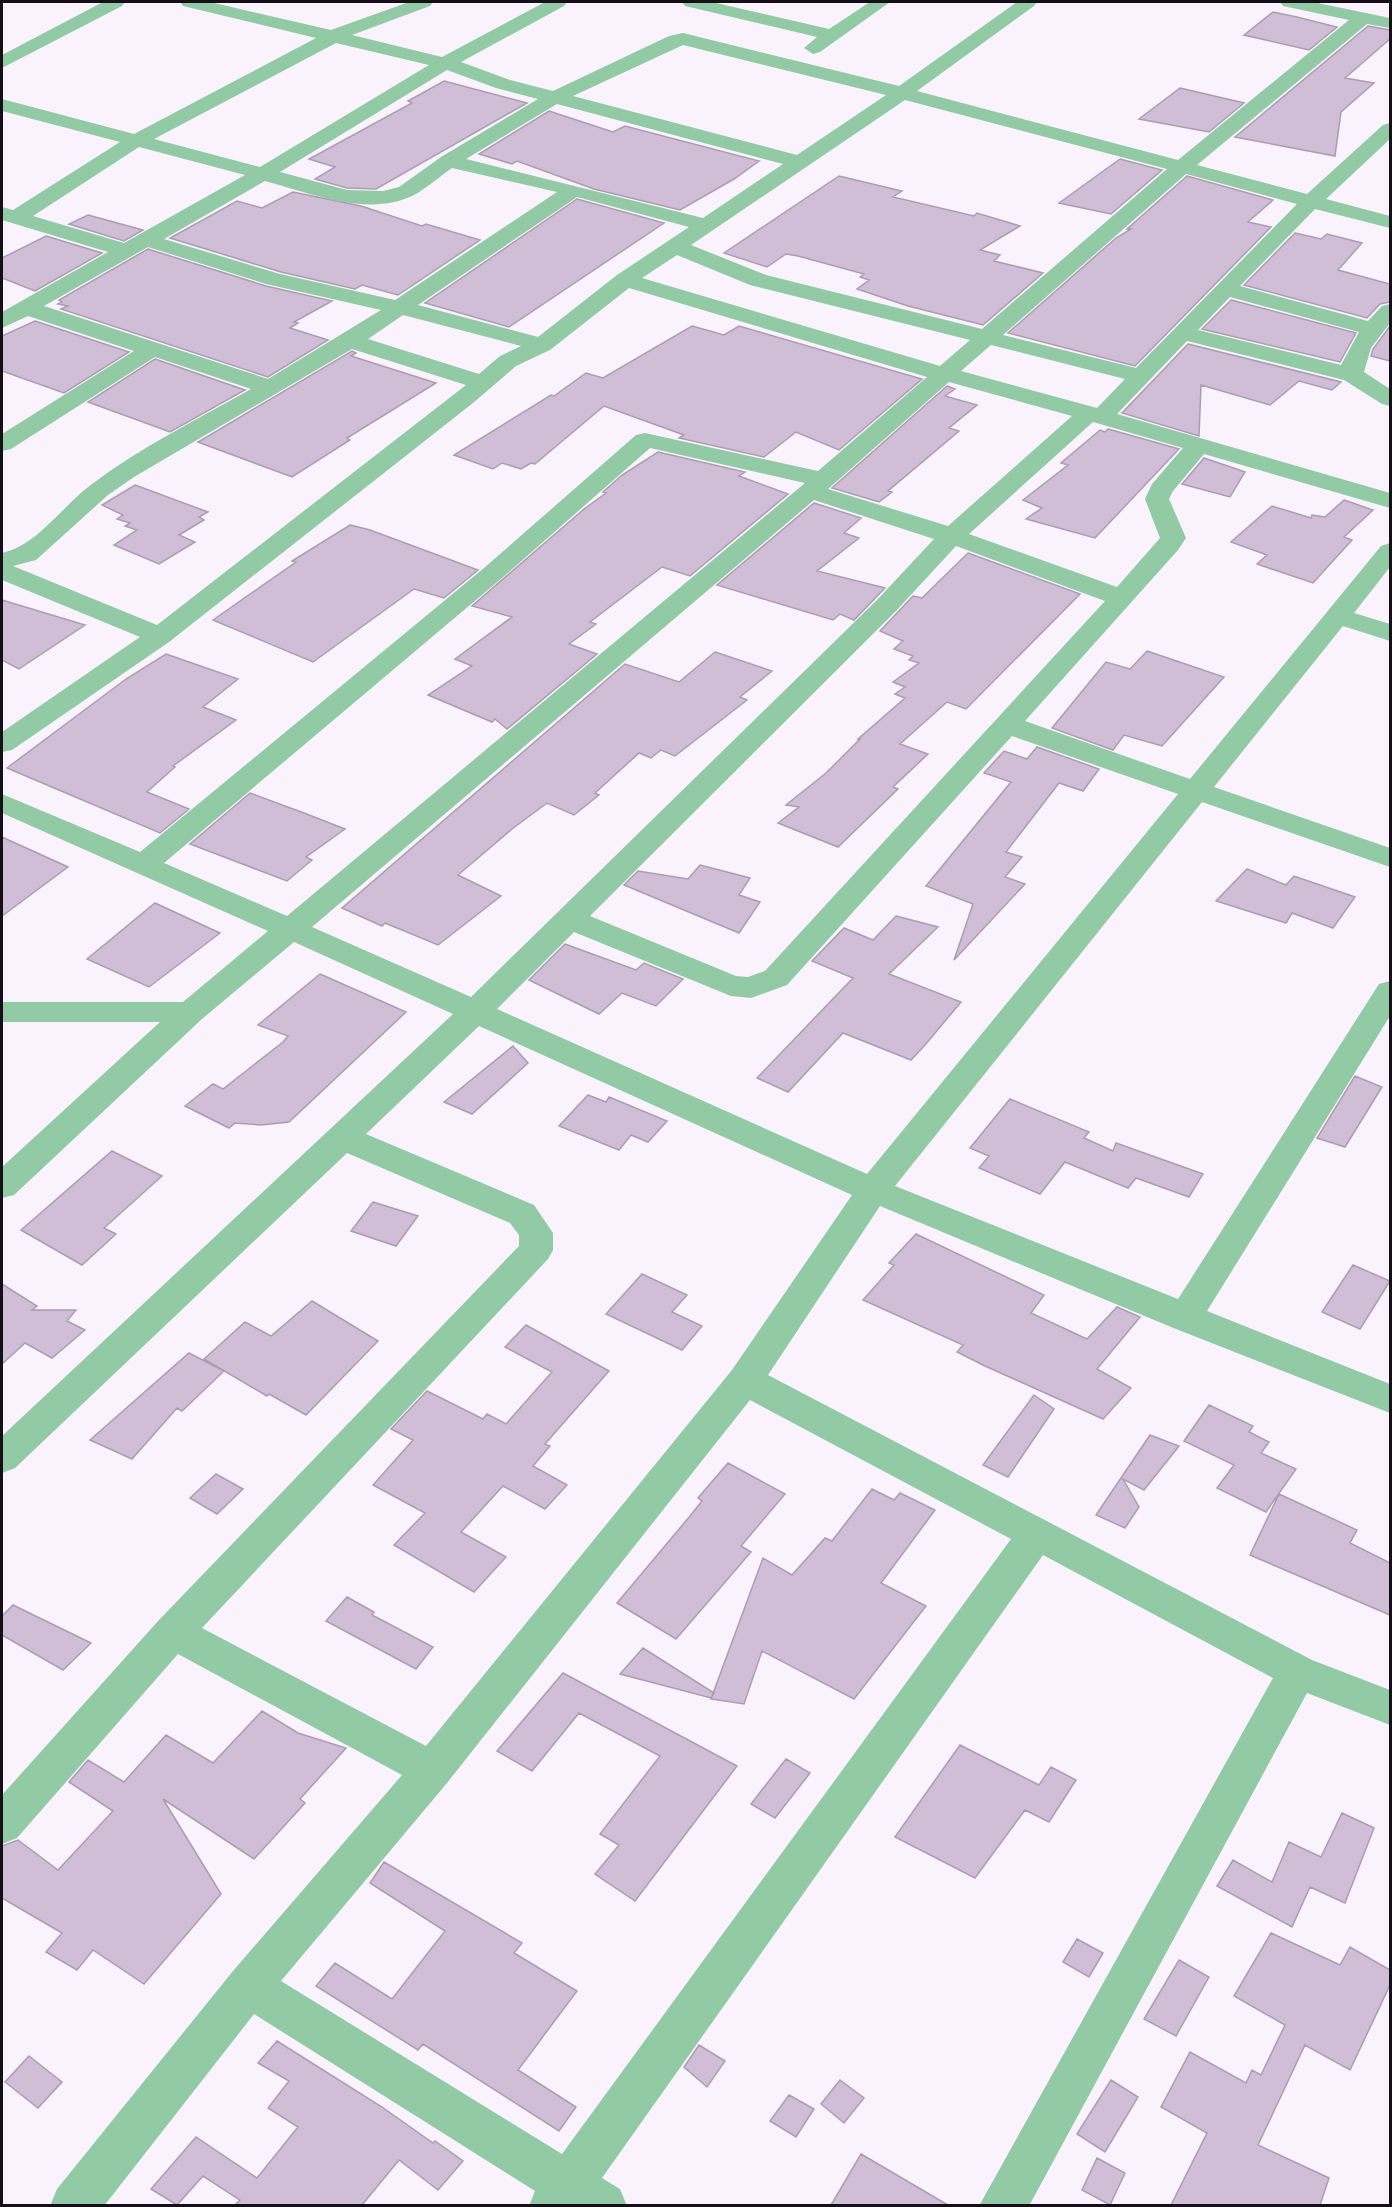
<svg xmlns="http://www.w3.org/2000/svg" width="1392" height="2207" viewBox="0 0 1392 2207" font-family="Spectral,serif">
	<rect width="100%" height="100%" fill="#faf3fd"/>
	<path fill="#cfbed6" stroke="#ac9cb3" stroke-width="1.5" d="M1273 12 1297 17 1337 27 1309 50 1244 35Z
		M1368 26 1390 30V39L1345 78 1374 83 1341 112 1335 156 1235 137Z
		M444 81 527 103 376 189 347 188 315 179 335 167 309 159 412 103 408 101Z
		M1180 88 1244 103 1209 132 1139 119Z
		M549 111 613 132 625 126 759 161 734 179 680 210 594 189 517 161 512 164 479 154Z
		M1120 159 1162 170 1111 214 1059 203Z
		M839 176 902 191 893 197 974 216 977 213 1020 226 980 250 1000 255 994 261 1043 273 983 325 908 306 857 289 869 280 860 277 864 274 798 256 786 254 767 267 724 253Z
		M1187 176 1273 200 1248 222 1271 227 1135 366 1008 333 1116 238 1131 229H1127Z
		M293 192 361 206 422 226 426 224 480 240 398 295 362 285 355 289 281 272 170 238 237 201 262 208Z
		M577 199 664 223 509 327 425 303Z
		M88 215 143 230 124 241 69 224Z
		M1295 233 1321 239 1327 234 1362 243 1338 270 1390 284V302L1380 304 1367 318 1244 285Z
		M46 236 102 253 35 291 2 278V258Z
		M148 249 266 286 332 301 294 322 298 323 290 328 328 340 268 377 61 309 68 306 58 304 62 302 59 300Z
		M1231 300 1356 333 1340 362 1202 329Z
		M35 321 129 352 64 393 2 371V336Z
		M692 326 724 335 739 326 922 379 839 450 796 432 764 457 679 438 684 435 604 406 535 464 531 463 521 469 502 463 493 469 454 455 551 395 554 396 586 373 603 378Z
		M1390 326V361L1371 356 1373 349Z
		M1188 344 1341 382 1332 390 1299 381 1270 405 1201 385 1199 436 1122 413Z
		M352 351 356 353 351 356 436 383 347 438 350 440 292 477 198 442Z
		M155 359 245 390 170 432 88 402Z
		M947 386 955 389 945 396 977 405 949 428 959 431 888 491 892 492 879 502 832 488Z
		M1108 429 1179 449 1095 538 1026 519 1042 508 1023 500 1068 465 1061 463 1100 430 1105 432Z
		M658 452 745 472 739 476 788 494 690 576 662 567 590 622 596 624 569 644 597 654 507 729 495 719 492 722 428 695 472 666 455 659 512 617 472 606 584 509 606 493 603 492 622 475Z
		M1204 458 1245 472 1230 497 1182 484Z
		M135 485 208 512 199 517 204 520 179 535 195 542 159 564 114 545 137 530 125 526 130 523 117 519 123 515 102 505Z
		M1344 500 1373 510 1344 537 1352 540 1313 583 1257 564 1267 555 1231 542 1272 506 1311 518 1312 515 1325 517Z
		M814 503 861 518 844 533 859 538 817 571 885 588 854 620 840 614 833 620 717 585Z
		M350 525 370 530 478 570 444 598 414 589 313 662 213 620 296 562 292 561Z
		M968 553 1080 594 966 709 947 702 900 744 928 754 893 787 898 789 838 847 778 823 799 807 786 805 826 773 860 739H858L905 698 895 694 905 687 893 682 919 663 909 660 913 656 894 649 903 641 880 631 913 596 922 598Z
		M2 600 85 625 19 669 2 660Z
		M1147 651 1224 677 1162 746 1124 735 1113 750 1052 728 1106 662 1130 669Z
		M715 652 772 671 740 697 747 700 675 756 661 750 651 758 639 753 595 793 599 795 574 815 547 803 512 829 458 875 501 896 438 945 385 923 382 926 342 908 625 664 679 682Z
		M166 654 238 679 203 707 236 720 173 766 175 767 147 792 189 809 160 833 7 768 126 679Z
		M1037 747 1099 769 1083 791 1059 783 1006 852 1022 857 1005 877 1025 884 954 960 973 904 926 886 1011 782 984 773 1004 751 1027 759Z
		M250 793 304 813 345 829 306 857 312 860 287 881 190 844Z
		M2 837 68 867 2 916Z
		M700 865 750 878 739 895 760 902 739 933 624 885 638 871 688 879Z
		M1247 869 1286 885 1294 876 1355 897 1333 928 1292 913 1286 923 1216 901Z
		M155 903 220 933 149 987 87 959Z
		M896 916 938 927 889 974 961 1002 925 1045 911 1060 843 1033 788 1092 757 1078 853 978 812 961 844 928 873 940Z
		M565 944 636 970 644 963 683 979 656 1006 622 993 599 1014 529 980Z
		M320 974 406 1012 289 1122 261 1125 235 1123 229 1128 185 1106 213 1084 223 1089 283 1042 288 1036 258 1025Z
		M513 1046 528 1063 472 1114 444 1102Z
		M1355 1076 1382 1087 1345 1147 1317 1138Z
		M588 1095 606 1102 609 1097 667 1121 648 1142 631 1135 619 1150 559 1126Z
		M1010 1099 1089 1132 1084 1138 1113 1151 1116 1143 1203 1174 1189 1197 1136 1178 1128 1188 1065 1162 1040 1194 979 1168 989 1156 970 1148Z
		M112 1151 162 1176 104 1228 116 1234 82 1265 21 1230Z
		M373 1202 418 1216 396 1246 351 1231Z
		M916 1234 1044 1295 1031 1313 1087 1339 1117 1307 1140 1317 1097 1369 1131 1388 1103 1419 985 1366 957 1352 963 1345 863 1300 894 1265 889 1263Z
		M1353 1265 1390 1281 1360 1329 1322 1312Z
		M642 1274 687 1295 672 1312 702 1326 682 1350 606 1314Z
		M2 1284 37 1306 32 1310H76L67 1321 85 1330 52 1358 25 1343 2 1364Z
		M312 1301 378 1341 306 1415 269 1394 267 1396 204 1359 245 1322 271 1336Z
		M526 1325 609 1371 545 1444 550 1446 533 1466 567 1485 545 1509 503 1486 461 1532 506 1557 474 1592 394 1545 425 1513 373 1485 413 1440 391 1429 427 1391 483 1419 487 1414 506 1424 552 1372 505 1347Z
		M189 1353 224 1371 182 1411 177 1408 132 1459 90 1440Z
		M1034 1395 1054 1409 1008 1477 983 1465Z
		M1209 1405 1253 1426 1249 1432 1269 1442 1261 1453 1296 1469 1266 1512 1217 1488 1234 1465 1184 1441Z
		M1150 1435 1179 1446 1144 1490 1123 1479 1139 1507 1125 1528 1096 1515Z
		M728 1463 785 1494 741 1546 751 1552 676 1639 617 1603 690 1516 702 1501 698 1498Z
		M216 1474 243 1489 217 1514 190 1498Z
		M872 1489 894 1500 900 1493 935 1510 881 1583 926 1606 912 1624 854 1699 762 1651 744 1704 711 1699 763 1558 792 1575 825 1538 832 1541Z
		M1279 1494 1357 1530 1350 1543 1390 1563V1615L1250 1555Z
		M347 1597 374 1612 372 1615 433 1647 416 1669 326 1621Z
		M13 1605 91 1643 63 1670 2 1635V1616Z
		M643 1648 714 1693 711 1698 620 1674Z
		M563 1673 737 1766 635 1901 595 1874 619 1845 600 1834 660 1756 579 1713 532 1771 497 1751Z
		M262 1711 298 1733 346 1748 300 1799 305 1803 254 1859 163 1799 221 1894 144 1984 93 1950 77 1970 46 1952 62 1933 2 1898V1846L18 1840 58 1870 113 1811 69 1782 88 1760 124 1782 166 1735 213 1763Z
		M960 1745 1039 1785 1051 1767 1076 1780 1049 1822 1025 1810 975 1878 895 1837Z
		M786 1759 810 1773 775 1818 751 1804Z
		M1342 1813 1374 1828 1345 1903 1310 1887 1292 1927 1217 1886 1233 1860 1272 1882 1289 1842 1321 1857Z
		M384 1862 522 1943 514 1953 577 1991 518 2070 576 2107 559 2131 423 2044 418 2050 316 1986 335 1963 392 1999 445 1931 370 1883Z
		M1271 1933 1340 1965 1350 1947 1390 1970V1985L1350 2070 1305 2045 1258 2145 1329 2178 1320 2205H1171L1207 2133 1161 2107 1190 2052 1246 2083 1252 2070 1261 2075 1285 2025 1234 1996Z
		M1077 1939 1103 1953 1089 1977 1063 1962Z
		M1179 1960 1209 1977 1176 2036 1144 2019Z
		M277 2041 382 2107 433 2143 435 2141 463 2161 438 2190 399 2160 362 2205H235L240 2200 203 2176 177 2205 151 2189 196 2137 257 2178 298 2127 268 2108 289 2081 258 2063Z
		M699 2045 725 2061 707 2087 684 2067Z
		M29 2056 62 2082 38 2108 5 2082Z
		M840 2080 864 2098 844 2123 821 2104Z
		M1111 2080 1138 2097 1105 2152 1077 2134Z
		M789 2095 814 2109 796 2137 770 2121Z
		M861 2154 948 2205H831Z
		M1097 2158 1125 2173 1110 2205 1082 2190Z"/>
	<g fill="none" stroke-linecap="round" stroke-linejoin="round">
		<path fill="#91caa4" fill-rule="evenodd" d="M103 2H125L122 6 2 68V55Z
			M180 2H210L331 30 409 2H433L430 6 352 35 442 57 545 2H567L564 6 461 62 510 80 553 91 669 36 683 33 899 86 1017 2H1037L1034 6 917 91 1178 160 1349 20 1283 6 1280 2H1313L1390 18V28L1367 24 1197 165 1307 194 1383 125 1390 123V139L1326 199 1390 216V228L1315 209 1240 286 1368 321 1382 306 1390 304V323L1371 348 1364 372 1390 389V406L1382 404 1344 380 1187 341 1117 414 1390 493V508L1204 454 1173 491 1169 499 1186 538 1178 550 1025 721 1190 779 1381 546 1390 543V567L1354 613 1390 624V641L1343 626 1214 787 1390 848V867L1202 802 895 1186 1178 1299 1379 984 1390 981V1016L1207 1311 1390 1384V1413L1171 1327 880 1206 768 1375 1312 1660 1390 1690V1725L1307 1693 1029 2206H979L1273 1678 1043 1555 602 2178 620 2189 627 2206H529L535 2191 254 2014 104 2206H50L57 2189 233 1971 402 1775 178 1654 17 1838 2 1844V1795L159 1620 519 1246V1235L510 1223 347 1153 15 1468 2 1473V1436L453 1014 294 942 202 1019 14 1195 2 1198V1167L160 1022H2V1002H183L268 931 2 813V794L140 852 484 568 636 435 645 433 818 471 927 377 629 288 550 350 516 366 473 403 169 642 12 750 2 752V732L140 637 2 580V553C38 545 62 506 92 484 141 447 198 419 251 389L155 357 11 449 2 451V434L134 351 28 316 2 328V312L108 252 2 220V207L13 210 120 142 2 111V99L134 134 316 38 183 6ZM336 43 429 65 260 167 154 139ZM683 45 886 95 797 155 573 96ZM447 70 496 88 538 99 441 157 399 187 383 191 347 190 280 172ZM905 100 1167 169 982 329 766 275 691 245ZM557 104 783 164 703 218 466 159ZM139 147 245 175 124 243 33 216ZM452 168 557 192 395 300 280 274 164 239 265 181C310 193 369 218 414 195 427 188 439 177 452 168ZM1186 174 1297 204 1136 368 1003 335ZM577 197 689 227 617 275 538 337 418 305ZM148 247 266 284 381 310 268 379 44 306ZM677 255 750 285 970 340 940 366 642 278ZM1230 297 1359 332 1341 365 1198 330ZM403 315 521 346 500 356 479 374 368 339ZM991 345 1125 379 1097 408 961 371ZM352 349 466 385 157 625 13 566 36 560 108 495 134 477ZM949 382 1072 416 948 526 828 489ZM1093 422 1183 448 1152 484 1145 499 1160 538 1117 587 969 534ZM650 448 805 483 287 916 164 863 502 578ZM814 500 934 539 877 600 471 997 312 927ZM956 546 1105 601 765 971 748 977 736 976 590 916 895 612ZM1012 736 1178 794 867 1174 497 1009 574 932 731 996 751 998 787 985ZM479 1026 852 1195 732 1370 426 1746 202 1628 548 1259 553 1250V1233L534 1205 366 1134ZM750 1400 1011 1539 562 2154 281 1981 447 1783Z
			M682 2H712L829 29 870 2H890L820 52 813 54 804 48 817 37 685 6Z"/>
	</g>
	<rect width="1392" height="2207" fill="none" stroke="#150f17" stroke-width="6"/>
</svg>
